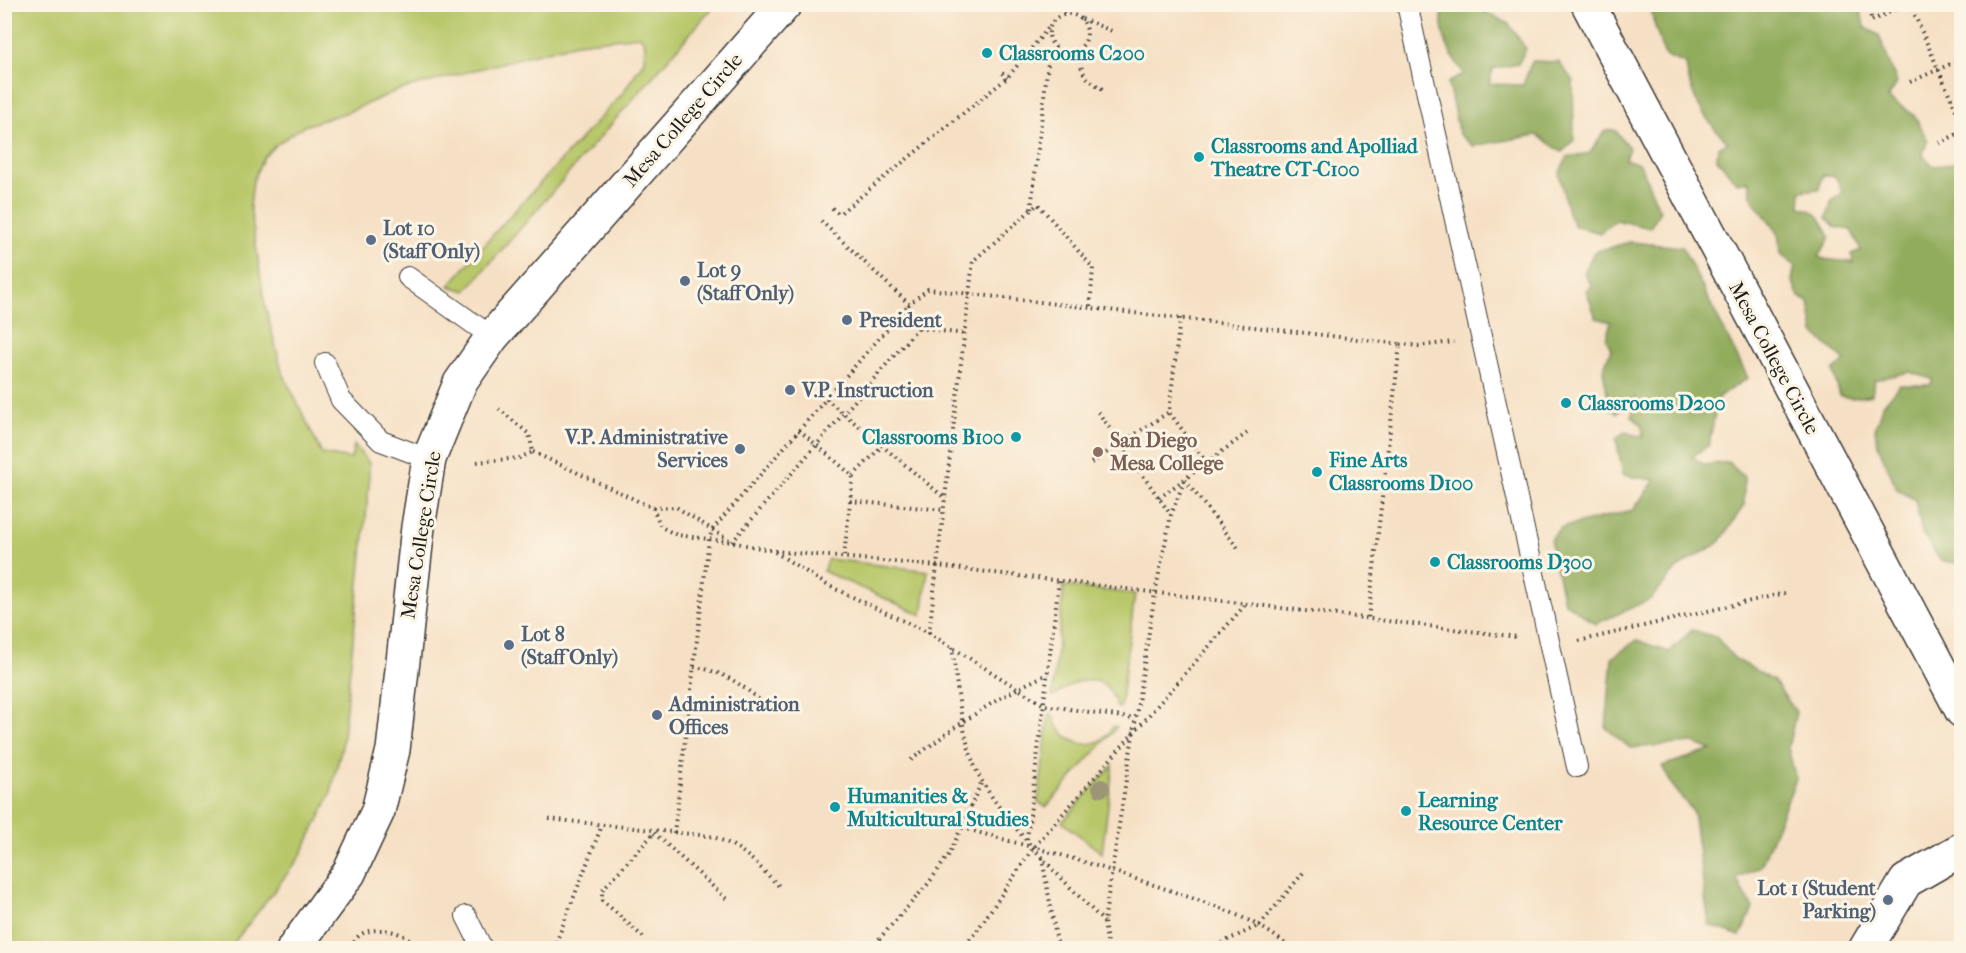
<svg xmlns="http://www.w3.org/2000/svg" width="1966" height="953" viewBox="0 0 1966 953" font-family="'IM FELL French Canon',serif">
	<rect width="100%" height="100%" fill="#fcf5e5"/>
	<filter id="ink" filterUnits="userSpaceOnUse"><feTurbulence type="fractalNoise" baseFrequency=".0167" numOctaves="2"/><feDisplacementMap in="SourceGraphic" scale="12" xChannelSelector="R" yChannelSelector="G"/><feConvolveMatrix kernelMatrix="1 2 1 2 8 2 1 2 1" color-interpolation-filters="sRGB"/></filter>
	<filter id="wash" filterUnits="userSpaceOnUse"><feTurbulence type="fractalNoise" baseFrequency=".008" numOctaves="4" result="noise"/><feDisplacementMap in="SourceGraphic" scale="24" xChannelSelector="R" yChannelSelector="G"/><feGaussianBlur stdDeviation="1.35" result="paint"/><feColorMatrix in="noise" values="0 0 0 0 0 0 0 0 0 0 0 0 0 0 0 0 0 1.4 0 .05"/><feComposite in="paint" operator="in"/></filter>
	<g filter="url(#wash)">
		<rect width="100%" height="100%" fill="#f6e0c5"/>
		<path fill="#b8c769" stroke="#6a7242" stroke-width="1.5" d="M5 4 715 5 466 291 449 286 497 230 622 94 644 61 645 43 640 36 577 43 396 91 348 112 304 126 277 144 263 158 253 181 250 206 265 305 282 371 322 454 351 459 354 445 369 463V487L342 746 330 796 300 857 230 948H5Z
			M828 559 928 571 922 615 823 571Z
			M1064 586 1135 594 1120 708 1116 707C1110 672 1076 675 1056 696H1052Z
			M1049 714H1052C1060 743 1097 758 1113 726L1117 727 1046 807 1038 802Z
			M1113 765 1102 853 1062 822Z"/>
		<path fill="#92ac5d" stroke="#57643c" stroke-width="1.5" fill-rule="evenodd" d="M1470 4 1509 24 1526 49 1518 64 1493 69 1489 84 1523 85 1532 61 1559 62 1573 81 1574 140 1562 152 1537 135 1473 146 1459 134 1448 83 1464 74C1449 53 1438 33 1443 6Z
			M1651 5H1860L1864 27 1879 35 1897 83 1888 98 1914 115 1928 141 1922 154 1933 166 1953 164 1961 156V564L1940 560 1922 533 1915 500 1897 489 1878 445 1875 430 1882 406 1899 385H1931L1932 379 1909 372 1874 380 1872 395 1852 398 1840 396 1833 371 1845 361 1814 333 1809 302 1799 297 1792 280 1795 266 1780 254C1779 248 1780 240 1778 235 1772 218 1748 206 1749 181L1737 183 1717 159 1718 147 1728 142C1705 122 1689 94 1686 64L1665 56 1653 20ZM1823 175 1836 177 1842 193 1831 202 1827 218 1835 227 1851 230 1861 250 1851 254 1854 263C1842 259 1827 262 1819 257L1830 237C1822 220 1819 211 1800 207L1801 191 1819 189Z
			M1615 130 1629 148 1625 159 1640 164 1660 211 1650 228 1616 220 1600 233 1575 226 1569 216 1559 174 1567 157 1590 153 1605 131Z
			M1630 242 1682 247 1748 378 1718 397 1709 445 1692 457 1705 465 1728 462 1744 477V505L1720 542 1677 568 1651 599 1596 624 1564 602 1550 539 1560 528 1633 510 1655 480 1623 475 1616 438 1625 432 1643 437 1642 426 1632 416 1635 397 1617 413 1610 409 1603 370 1611 349 1606 339 1611 322 1596 318 1586 290 1592 287 1584 273 1594 252Z
			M1692 630 1716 637 1734 658 1774 681 1796 712 1788 748 1796 779 1761 866 1736 879 1753 908 1740 936 1709 925 1693 812 1672 785 1662 766 1712 750 1693 743 1630 748 1606 728 1612 658 1637 640 1669 652Z"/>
	</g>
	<g filter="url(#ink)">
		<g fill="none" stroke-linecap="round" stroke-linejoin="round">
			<defs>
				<path id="lane" d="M1407 4 1577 767
					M408 277 492 337
					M325 363 341 400 381 441 429 459
					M466 916 482 948"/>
				<path id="secondary" d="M1588 4 1962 711
					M294 948 349 873 378 811 393 750 418 527 429 459 460 383 492 337 785 4
					M1866 948 1906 881 1962 849"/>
			</defs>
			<use href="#lane" stroke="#3d3935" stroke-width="22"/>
			<use href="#secondary" stroke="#3d3935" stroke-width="36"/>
			<path stroke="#3d3935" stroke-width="4" stroke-dasharray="1.5 4.5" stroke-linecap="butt" d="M1870 4 1871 21 1907 4
				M1910 4 1962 124
				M1058 9 1066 12
				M1049 33a19 19 0 1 1 38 0a19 19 0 1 1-38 0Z
				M1082 19 1112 31
				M1079 49C1081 74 1083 77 1104 90
				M1002 73 1007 78
				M1910 82 1962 59
				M1939 143 1962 132
				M832 208 839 214 1007 78 1049 27
				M1031 209 1048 63 1057 48
				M821 221 909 304 928 289 1400 344 1368 619
				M901 313 918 328 965 334
				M1180 318 1169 412 1207 463
				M1400 344 1418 346 1454 342
				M826 399 946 499
				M1098 412 1171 515
				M799 430 853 476 844 556
				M533 452 653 508 661 527 677 535 732 542 774 551 938 566 1518 637
				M477 462 519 458 533 452 529 434 499 409
				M1091 463 1169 412
				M853 476 882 446
				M1185 480 1238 548
				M1159 498 1247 433
				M850 501 944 510
				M653 508 676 507 729 540
				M732 542 918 328
				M775 552 827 585 929 633 1044 705 1135 719
				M929 633 973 261 1038 204 1093 268 1090 308
				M1579 641 1785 593
				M952 647C957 684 960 723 972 759 988 809 1066 882 1104 922
				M694 667C723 671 741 684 762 702
				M911 760C955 727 997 696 1048 674
				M923 814C959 828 995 837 1032 847 1079 859 1126 876 1172 891 1214 906 1257 918 1290 948
				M549 819 709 836C741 844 756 864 779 886
				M654 833 729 901
				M674 833 709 539 713 529 909 304
				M1027 839 1059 581
				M1042 858 1058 948
				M643 937 602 900V890L655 832
				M353 948C354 926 389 927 404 936 409 939 414 945 419 948
				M554 948 602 825
				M871 948 928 884 950 853 982 781
				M961 948 976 932 1034 847 1245 605
				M1108 948 1104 922 1155 593 1171 515 1185 479
				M1211 948 1260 925 1303 873"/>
			<use href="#lane" stroke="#fff" stroke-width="20"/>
			<use href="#secondary" stroke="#fff" stroke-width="33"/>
		</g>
		<circle fill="#9c9577" cx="1101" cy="788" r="9"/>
	</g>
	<g fill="#0f9aa8" stroke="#fcf5e5" stroke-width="2">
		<circle cx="987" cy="53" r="6"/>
		<circle cx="1199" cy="157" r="6"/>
		<circle cx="1566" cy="403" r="6"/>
		<circle cx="1016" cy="437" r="6"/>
		<circle cx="1317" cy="472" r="6"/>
		<circle cx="1435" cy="562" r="6"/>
		<circle cx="835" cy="807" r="6"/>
		<circle cx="1406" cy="811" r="6"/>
	</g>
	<g fill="#5c6f8a" stroke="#fcf5e5" stroke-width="2">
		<circle cx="371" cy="240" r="6"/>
		<circle cx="685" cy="281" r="6"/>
		<circle cx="847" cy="320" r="6"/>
		<circle cx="790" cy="390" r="6"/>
		<circle cx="740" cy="449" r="6"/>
		<circle cx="509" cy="645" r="6"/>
		<circle cx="657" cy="715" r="6"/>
		<circle cx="1888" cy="900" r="6"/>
	</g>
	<circle fill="#8d6e63" stroke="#fcf5e5" stroke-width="2" cx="1098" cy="452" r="6"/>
	<g text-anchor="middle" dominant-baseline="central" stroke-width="6" stroke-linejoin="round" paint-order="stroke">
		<g font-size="20" font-weight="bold" fill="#0d838f" stroke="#fcf5e5" text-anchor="start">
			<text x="999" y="53">Classrooms C200</text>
			<text x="1211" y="146">Classrooms and Apolliad<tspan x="1211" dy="23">Theatre CT-C100</tspan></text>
			<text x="1578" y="403">Classrooms D200</text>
			<text x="1004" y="437" text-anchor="end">Classrooms B100</text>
			<text x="1329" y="460">Fine Arts<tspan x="1329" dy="23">Classrooms D100</tspan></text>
			<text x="1447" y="562">Classrooms D300</text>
			<text x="847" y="796">Humanities &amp;<tspan x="847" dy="23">Multicultural Studies</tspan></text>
			<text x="1418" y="800">Learning<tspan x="1418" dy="23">Resource Center</tspan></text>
		</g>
		<g font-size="20" fill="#1c1c1c" stroke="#fcf5e5">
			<text transform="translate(683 120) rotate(-49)">Mesa College Circle</text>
			<text transform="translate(1774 358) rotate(62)">Mesa College Circle</text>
			<text transform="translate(421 535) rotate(-81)">Mesa College Circle</text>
		</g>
		<g font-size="20" font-weight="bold" fill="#4e5e75" stroke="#fcf5e5" text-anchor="start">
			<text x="383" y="228">Lot 10<tspan x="383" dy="23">(Staff Only)</tspan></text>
			<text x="697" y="270">Lot 9<tspan x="697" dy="23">(Staff Only)</tspan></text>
			<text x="859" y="320">President</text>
			<text x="802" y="390">V.P. Instruction</text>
			<text x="728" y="437" text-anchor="end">V.P. Administrative<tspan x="728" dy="23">Services</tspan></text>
			<text x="521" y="634">Lot 8<tspan x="521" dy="23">(Staff Only)</tspan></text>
			<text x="669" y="704">Administration<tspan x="669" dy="23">Offices</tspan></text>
			<text x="1876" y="888" text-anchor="end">Lot 1 (Student<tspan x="1876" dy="23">Parking)</tspan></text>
		</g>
		<g font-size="20" font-weight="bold" fill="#785e54" stroke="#fcf5e5" text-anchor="start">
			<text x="1110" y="440">San Diego<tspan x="1110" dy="23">Mesa College</tspan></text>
		</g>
	</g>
	<rect width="1966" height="953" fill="none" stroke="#fcf5e5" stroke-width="24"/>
</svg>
